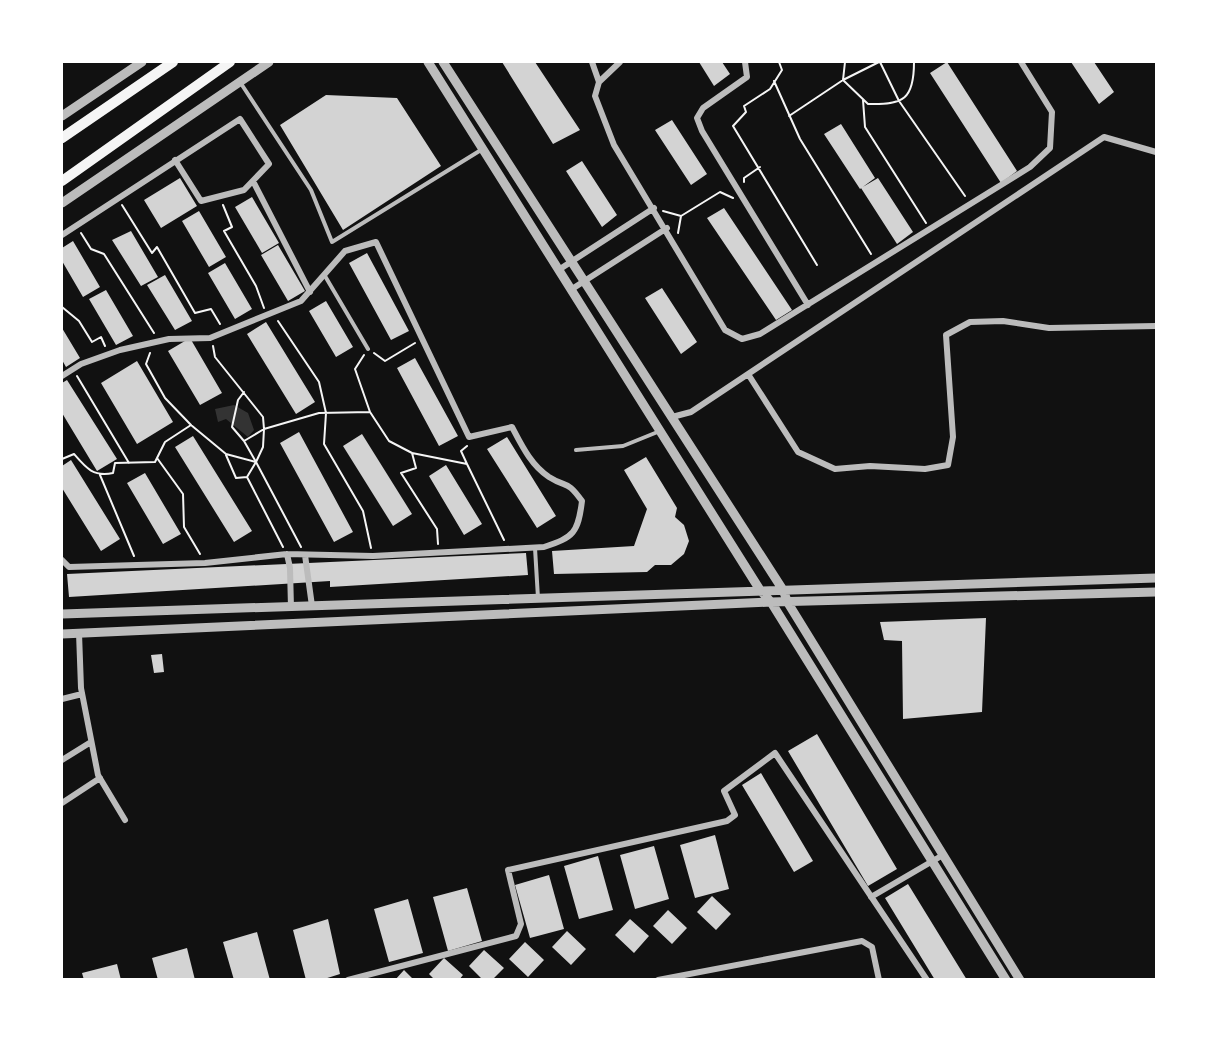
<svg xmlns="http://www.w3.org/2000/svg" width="1218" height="1041" viewBox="0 0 1218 1041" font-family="Quicksand,sans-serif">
	<rect width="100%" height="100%" fill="#111"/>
	<path fill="#333" d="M234 405 248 413 254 430 248 437 226 419 218 422 215 409Z"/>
	<path fill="#d3d3d3" d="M502 62H535L580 130 553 144Z
		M699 62H722L730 74 714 86Z
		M947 62 1017 171 1001 183 930 73Z
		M1071 62H1094L1114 92 1099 104Z
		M326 95 397 98 441 166 343 230 280 125Z
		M672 120 707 174 691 185 655 130Z
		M841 124 875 178 860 189 824 134Z
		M582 161 617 215 602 227 566 171Z
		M180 178 197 206 161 228 144 200Z
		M878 178 913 232 897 244 861 188Z
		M252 197 279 243 262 253 235 207Z
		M724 208 792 310 776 320 707 218Z
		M199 211 226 257 209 267 182 221Z
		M131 231 158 277 141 286 112 240Z
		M73 241 100 287 83 297 62 261V248Z
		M278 245 305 291 288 301 261 255Z
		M367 253 409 331 391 340 349 263Z
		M225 263 252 309 235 319 208 273Z
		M165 275 192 321 175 330 147 285Z
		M662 288 697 342 681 354 645 298Z
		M106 290 133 336 116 345 89 299Z
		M326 301 353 347 336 357 309 311Z
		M266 322 315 402 296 414 247 334Z
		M62 328 80 358 66 367 62 360Z
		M190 338 222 393 200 405 168 351Z
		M415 358 458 436 439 446 397 368Z
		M137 361 173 422 137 444 101 383Z
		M67 380 117 459 97 471 62 413V383Z
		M299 432 353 532 334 542 280 443Z
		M362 434 412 514 393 526 343 446Z
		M193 436 252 531 234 542 175 447Z
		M507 437 556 516 537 528 487 449Z
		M646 457 677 508 675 517 684 525 689 541 684 554 671 565H655L647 572 554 574 552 551 634 546 647 509 624 470Z
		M71 460 120 539 101 551 62 488V466Z
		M446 465 482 524 464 535 429 476Z
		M145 473 181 534 163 544 127 483Z
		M526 553 528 575 330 587V581L69 597 67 574Z
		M986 618 982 712 903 719 902 641 884 640 880 622Z
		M162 654 164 672 154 673 151 655Z
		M817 734 897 869 868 886 788 751Z
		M761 773 813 861 794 872 742 785Z
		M715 835 729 889 695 898 680 845Z
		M654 846 669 899 635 909 620 855Z
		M598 856 613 910 579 919 564 866Z
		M549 875 564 929 530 938 515 885Z
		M908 884 967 980H935L885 898Z
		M467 888 482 941 448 951 433 897Z
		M712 896 731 914 716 930 697 912Z
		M408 899 423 953 389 962 374 909Z
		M668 910 687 928 672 944 653 926Z
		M328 919 340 974 321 980H306L293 930Z
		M630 919 649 936 634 953 615 935Z
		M567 931 586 949 571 965 552 947Z
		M257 932 270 980H234L223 942Z
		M525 942 544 960 528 977 509 959Z
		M187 948 195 980H158L152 958Z
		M484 950 504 968 492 980H483L469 966Z
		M444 958 463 975 459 980H435L429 974Z
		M117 964 121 980H84L82 973Z
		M404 970 414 980H395Z"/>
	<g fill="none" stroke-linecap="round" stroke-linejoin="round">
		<path stroke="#f5f5f5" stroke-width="2" d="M779 62 782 70 770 89 744 106 746 112 733 126 817 265
			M879 62 843 80 868 104C904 105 914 99 914 62
			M880 62 899 101 965 196
			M774 81 800 139 871 254
			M863 100 865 127 926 223
			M789 116 843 80 845 62
			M744 182V178L760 167
			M122 205 152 253 157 247 195 313 211 309 220 324
			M223 205 232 227 224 231 256 286 264 308
			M663 211 681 216 678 233
			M681 216 720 192 733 198
			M81 233 91 249 104 254 154 333
			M62 307 79 321 92 342 101 337 105 346
			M278 321 319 382 326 413 324 444 363 511 371 548
			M213 346 215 357 263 417 264 429 244 441 256 462
			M150 353 146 364 165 398 191 425
			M374 353 385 361 415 343
			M77 376 129 463
			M370 412 389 441 412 453 416 468 401 473 437 529 438 544
			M244 441 232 427 238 400 244 392
			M412 453 467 464 461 451 467 446
			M226 455 236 478 247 477 256 462
			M157 458 183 494 184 527 200 554
			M62 459 74 454C86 468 93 477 113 473L115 463 155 462 165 442 191 425 226 454 256 462
			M467 464 504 540
			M100 475 134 556
			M247 477 283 547
			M301 547 256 462 263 447 264 429 319 413 370 412 355 369 364 355"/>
		<path stroke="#bcbcbc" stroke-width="4" d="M240 82 311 190 332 242 481 150
			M325 276 368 349
			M576 450 623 446 660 431
			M535 548 538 598"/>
		<path stroke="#bcbcbc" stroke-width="6" d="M592 62 599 82
			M620 62 599 82 595 96 614 145 725 330 742 339 760 334 1030 167 1050 148 1052 112 1021 62
			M745 62 747 77 703 108 697 118 702 131 808 305
			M253 181 310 292
			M62 235 240 119 269 164 244 190 201 201 175 160
			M560 269 654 208
			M572 289 667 228
			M748 374 798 452 835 469 870 466 925 469 948 465 953 437 946 335 970 322 1003 321 1049 328 1156 326
			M62 376 81 364 120 350 169 339 210 338 301 301 345 251 376 242 469 437 512 427C522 446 531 465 549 477 568 489 566 479 582 501 578 533 574 537 544 547L373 556 287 554 205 563 69 567 62 560
			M672 417 691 412 1104 137 1156 152
			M287 554 290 568 291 608
			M305 555 312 606
			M79 633 81 688 98 775 125 820
			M62 699 82 694
			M62 760 91 742
			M62 803 100 778
			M871 897 943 855
			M348 980 516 936 521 924 508 870 727 821 735 815 724 791 775 753 927 980
			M658 980 862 941 872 947 879 980"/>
		<path stroke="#bcbcbc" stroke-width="9" d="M428 62 760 590 771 602 1006 980
			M443 62 783 590 788 603 1020 980
			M62 116 142 62
			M62 203 269 62
			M62 614 1156 578
			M62 634 771 602 1156 592"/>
		<path stroke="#f5f5f5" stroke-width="10" d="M62 138 173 62
			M62 181 230 62"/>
	</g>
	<rect width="1218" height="1041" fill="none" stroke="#ffffff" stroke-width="126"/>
</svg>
